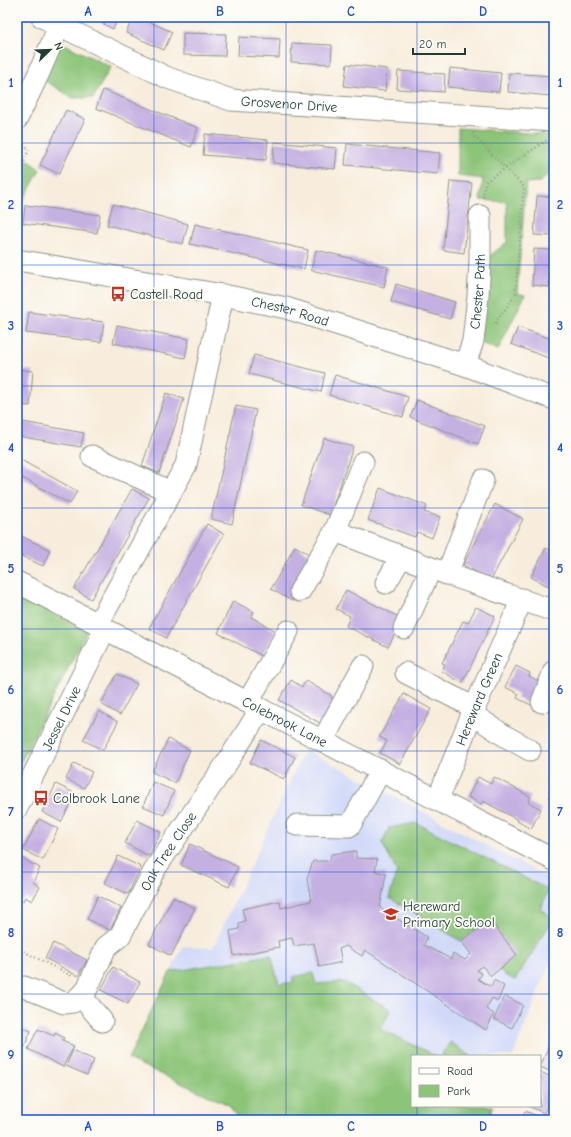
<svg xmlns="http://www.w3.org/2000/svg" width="571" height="1137" font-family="'Comic Neue',sans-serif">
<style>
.built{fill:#d1d9f9}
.green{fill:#8cc478;stroke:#568056}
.building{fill:#c5b0e2}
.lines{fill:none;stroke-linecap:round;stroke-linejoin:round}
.minor-casing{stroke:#8c9588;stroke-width:23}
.path{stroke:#8c9588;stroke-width:2.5;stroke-dasharray:1 3;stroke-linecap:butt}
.minor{stroke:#fff;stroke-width:21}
.grid{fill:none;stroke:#1d4ed8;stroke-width:1;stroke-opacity:0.55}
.labels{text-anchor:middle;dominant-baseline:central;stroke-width:3.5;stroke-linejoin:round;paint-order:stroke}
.street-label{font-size:14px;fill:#1f3d34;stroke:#fdfcf7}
.poi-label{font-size:14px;fill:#1f3d34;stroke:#fdfcf7;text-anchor:start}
.neatline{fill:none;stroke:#1d4ed8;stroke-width:1.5}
.grid-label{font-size:13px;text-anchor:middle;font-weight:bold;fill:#1d4ed8}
</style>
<rect width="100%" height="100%" fill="#fdfcf7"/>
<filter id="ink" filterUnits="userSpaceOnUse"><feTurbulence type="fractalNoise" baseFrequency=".025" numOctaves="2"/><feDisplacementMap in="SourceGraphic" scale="8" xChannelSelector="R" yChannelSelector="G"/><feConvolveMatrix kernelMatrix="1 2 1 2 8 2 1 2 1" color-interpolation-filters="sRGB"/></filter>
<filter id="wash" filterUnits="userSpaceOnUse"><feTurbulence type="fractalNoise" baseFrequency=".012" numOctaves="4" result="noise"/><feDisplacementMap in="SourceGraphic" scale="16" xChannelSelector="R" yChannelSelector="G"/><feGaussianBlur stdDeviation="0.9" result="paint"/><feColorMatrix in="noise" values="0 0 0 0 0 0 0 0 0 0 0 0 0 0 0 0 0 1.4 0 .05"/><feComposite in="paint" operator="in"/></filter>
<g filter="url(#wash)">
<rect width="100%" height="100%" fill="#f8eddc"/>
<polygon class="built" points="305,749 554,881 554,952 513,1056 412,1056 412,1106 493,1106 488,1120 239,1120 229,1105 128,1059 183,946 213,948"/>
<g class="green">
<polygon points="60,42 111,67 93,98 73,98 44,80"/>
<polygon points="458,128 554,135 554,169 540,182 526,183 517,293 525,295 498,350 478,342 485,260 507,242 507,202 480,200 483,179 458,176"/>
<polygon points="17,154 28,160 40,170 19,208 18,241"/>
<polygon points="17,595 87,631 17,769"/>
<polygon points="416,823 549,890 540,909 554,918 515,980 503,974 499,970 516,955 491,921 461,941 389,898 397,872 382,843 389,828"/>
<polygon points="271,955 279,984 294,982 292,977 313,973 316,984 344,982 391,1010 380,1029 436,1056 412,1056 412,1106 493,1106 488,1120 239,1120 229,1105 128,1059 170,972"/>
<polygon points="450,1042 471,1056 441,1056"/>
</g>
<g id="blocks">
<g class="building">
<polygon points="91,17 119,17 113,29"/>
<polygon points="133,17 139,17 172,32 164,50 126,33"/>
<polygon points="183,33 226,34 225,56 183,55"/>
<polygon points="239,37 280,39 279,58 238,56"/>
<polygon points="292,43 332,45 331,64 291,62"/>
<polygon points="17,52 21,54 17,65"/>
<polygon points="347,64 387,69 385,91 344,86"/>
<polygon points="450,68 501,73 499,92 448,87"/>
<polygon points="398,71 445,74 444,92 397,89"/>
<polygon points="509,73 552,76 551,96 508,92"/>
<polygon points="103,90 198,128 191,147 96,108"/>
<polygon points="66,110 85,119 59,174 40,165"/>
<polygon points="205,134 268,140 266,160 203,155"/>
<polygon points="274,142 337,148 335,169 273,163"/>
<polygon points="347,144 440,153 438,174 345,165"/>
<polygon points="450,181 472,183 464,253 443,250"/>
<polygon points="537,196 554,197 553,236 534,235"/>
<polygon points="113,204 188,224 183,244 107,225"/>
<polygon points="25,205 100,215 97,233 23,223"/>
<polygon points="195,224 308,250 304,269 190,244"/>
<polygon points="534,249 552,250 549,287 532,285"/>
<polygon points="316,250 388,267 384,287 311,270"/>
<polygon points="396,284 455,302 450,319 391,302"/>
<polygon points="29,312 104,322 101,342 26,333"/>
<polygon points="117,325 189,339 185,358 113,343"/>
<polygon points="518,327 554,340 554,360 511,344"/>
<polygon points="254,355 325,373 321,392 249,374"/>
<polygon points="17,369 33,371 30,406 17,405"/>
<polygon points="335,375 408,397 403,417 329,395"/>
<polygon points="166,393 184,399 159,473 142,466"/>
<polygon points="417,400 485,426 478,444 410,417"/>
<polygon points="236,406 256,410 232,524 211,519"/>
<polygon points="17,421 84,433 81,447 17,436"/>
<polygon points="324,438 353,447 330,515 301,505"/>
<polygon points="19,459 77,491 70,504 17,475 17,462"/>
<polygon points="380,488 427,506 424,512 440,517 432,538 417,532 415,537 368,520"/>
<polygon points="132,489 149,498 91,599 74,589"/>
<polygon points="495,504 523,519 491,580 463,565"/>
<polygon points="207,524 224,534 166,638 149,628"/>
<polygon points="17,534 50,550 43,566 17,554"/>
<polygon points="295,546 316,558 292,601 271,589"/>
<polygon points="546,548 554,552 554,589 531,577"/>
<polygon points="346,590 403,619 388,647 346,626 350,616 336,609"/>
<polygon points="233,601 254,612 251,617 276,631 262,656 218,633"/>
<polygon points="476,607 495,616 470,668 462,683 442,671 445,664 442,663 463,621 468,623"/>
<polygon points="516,666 530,673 529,676 545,685 535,707 517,698 519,694 505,687"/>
<polygon points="117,674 137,684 120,715 101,704"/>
<polygon points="291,680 302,687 306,681 332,696 331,698 340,703 327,727 279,700"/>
<polygon points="404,694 431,709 400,764 380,753 387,741 379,737"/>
<polygon points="99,711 118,722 103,750 83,740"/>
<polygon points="168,739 190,750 175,783 152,772"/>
<polygon points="261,740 295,757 284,779 250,763"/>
<polygon points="74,763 92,772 84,788 66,779"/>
<polygon points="478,777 491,784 494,777 531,797 528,802 541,809 531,829 517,821 518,820 483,801 481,804 468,797"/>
<polygon points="153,782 174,791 164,815 143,806"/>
<polygon points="56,784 76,794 61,822 42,812"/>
<polygon points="554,787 554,800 549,797"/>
<polygon points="39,819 58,829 43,860 23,850"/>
<polygon points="137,820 161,832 149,856 125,843"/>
<polygon points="190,844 238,867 229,887 181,865"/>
<polygon points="356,851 356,858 377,859 375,871 386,874 380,908 427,937 424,945 451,959 453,953 465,960 471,954 461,941 490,920 517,955 491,976 482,966 477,970 482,974 478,979 491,987 494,980 504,986 498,1001 492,998 486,1009 494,1014 486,1030 365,950 362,956 346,946 339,949 342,962 319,967 314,943 294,946 292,938 278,941 279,947 234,956 230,931 239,929 239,923 245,921 242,909 280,901 281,908 311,901 307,879 313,861 330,861 331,854"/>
<polygon points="118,856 141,867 128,894 105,883"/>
<polygon points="20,857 40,868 33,882 40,887 32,901 25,897 23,901 17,898 17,863"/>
<polygon points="98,896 121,908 110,930 87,919"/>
<polygon points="173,897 195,908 171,956 149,944"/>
<polygon points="53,943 87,960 78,976 45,958"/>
<polygon points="113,967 140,982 128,1004 101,990"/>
<polygon points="505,996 523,1005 512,1028 494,1019"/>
<polygon points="17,1025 31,1031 23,1050 17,1048"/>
<polygon points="38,1029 54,1036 55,1033 64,1038 62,1041 74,1046 63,1067 28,1049"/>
<polygon points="554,1034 554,1073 540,1067"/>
<polygon points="73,1050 94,1060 87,1075 66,1066"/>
<polygon points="540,1072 554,1078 554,1088 544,1113 528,1106 540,1106"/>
<polygon points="525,1111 545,1119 544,1120 521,1120"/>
</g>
</g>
</g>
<g filter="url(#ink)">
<use href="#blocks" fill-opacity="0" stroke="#8c9588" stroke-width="1"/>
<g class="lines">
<g class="minor-casing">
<g id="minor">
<path id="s1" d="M42 17 168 78 231 100 554 121"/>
<polyline points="17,119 38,75 59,26"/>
<path id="s2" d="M17 260 223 295 286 308 465 365 554 399"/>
<path id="s3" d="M465 365 473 341 478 296 480 261V216"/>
<polyline points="92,456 171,492"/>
<polyline points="335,531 447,574 554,611"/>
<polyline points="447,574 483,480"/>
<path id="s4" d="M17 582 98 624 105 629 554 860"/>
<polyline points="386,583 401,557"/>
<polyline points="300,591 335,531 363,462"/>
<polyline points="98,624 186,465 223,295"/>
<polyline points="404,628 431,568"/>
<polyline points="406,673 475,708"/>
<polyline points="248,702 288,631"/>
<polyline points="542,702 554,671"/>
<polyline points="472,714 505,736 530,750"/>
<polyline points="323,740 363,666"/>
<path id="s5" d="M438 799 472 714 522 599"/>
<path id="s6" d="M17 808 105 629"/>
<polyline points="297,825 349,826 351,824 381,770"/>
<path id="s7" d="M24 987 64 1003 73 1002 86 991 106 947 120 936 155 869 228 761 261 709"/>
<polyline points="81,996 102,1021"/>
</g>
</g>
<g class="path">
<polyline points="472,134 524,187 515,296 497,320 495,326"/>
<polyline points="17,139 29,149 17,179"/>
<polyline points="483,197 485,182 547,140"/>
<polyline points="17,948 72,976"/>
</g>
<use href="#minor" class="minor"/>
</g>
</g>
<path class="grid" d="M154 17V1120M286 17V1120M417 17V1056M17 143H554M17 265H554M17 386H554M17 508H554M17 629H554M17 751H554M17 872H554M17 994H554M417 1106V1120"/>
<defs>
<g id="bus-bare" transform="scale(1.2)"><path d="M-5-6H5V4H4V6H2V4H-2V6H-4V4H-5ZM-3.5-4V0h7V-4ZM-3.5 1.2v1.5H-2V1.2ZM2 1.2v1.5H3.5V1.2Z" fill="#c8321e" stroke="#fdfcf7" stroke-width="2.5" paint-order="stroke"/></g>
<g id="school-bare" transform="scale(1.2)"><path d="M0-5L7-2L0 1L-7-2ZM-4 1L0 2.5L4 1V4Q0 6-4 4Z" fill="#c8321e" stroke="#fdfcf7" stroke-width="2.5" paint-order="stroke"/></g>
</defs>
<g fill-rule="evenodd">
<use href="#bus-bare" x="118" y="294"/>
<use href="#bus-bare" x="41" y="798"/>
<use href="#school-bare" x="391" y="914"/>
</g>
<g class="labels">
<g class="street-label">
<text stroke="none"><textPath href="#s1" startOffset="265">Grosvenor Drive</textPath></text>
<text stroke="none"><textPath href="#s3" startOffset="75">Chester Path</textPath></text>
<text stroke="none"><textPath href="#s2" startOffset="278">Chester Road</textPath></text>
<text stroke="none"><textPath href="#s5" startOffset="108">Hereward Green</textPath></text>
<text stroke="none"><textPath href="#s6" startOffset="100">Jessel Drive</textPath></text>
<text stroke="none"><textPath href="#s4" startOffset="302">Colebrook Lane</textPath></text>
<text stroke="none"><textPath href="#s7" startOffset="233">Oak Tree Close</textPath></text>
</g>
<g class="poi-label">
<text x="130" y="294">Castell Road</text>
<text x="53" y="798">Colbrook Lane</text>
<text x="403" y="906">Hereward<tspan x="403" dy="16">Primary School</tspan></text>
</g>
</g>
<rect width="571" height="1137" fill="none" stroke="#fdfcf7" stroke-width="44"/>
<rect x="411" y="1055" width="130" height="52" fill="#fdfcf7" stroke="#a4b0a9"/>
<rect x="419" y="1068" width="20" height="6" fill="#ffffff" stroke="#a4b0a9"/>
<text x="447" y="1075" font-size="12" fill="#1f3d34">Road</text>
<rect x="419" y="1085" width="20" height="12" fill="#8cc478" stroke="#a4b0a9"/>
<text x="447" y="1095" font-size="12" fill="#1f3d34">Park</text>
<g transform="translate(50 50) rotate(67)" stroke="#fdfcf7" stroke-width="3" paint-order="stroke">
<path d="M0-3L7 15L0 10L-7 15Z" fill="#1f3d34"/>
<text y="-6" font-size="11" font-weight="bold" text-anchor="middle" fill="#1f3d34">N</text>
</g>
<path d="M413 48v6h52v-6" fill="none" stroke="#1f3d34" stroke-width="2"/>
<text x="419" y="48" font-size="12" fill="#1f3d34" stroke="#fdfcf7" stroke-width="3" paint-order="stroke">20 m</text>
<rect x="22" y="22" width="527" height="1093" class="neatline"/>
<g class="grid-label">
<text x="88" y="16">A</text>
<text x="220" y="16">B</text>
<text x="351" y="16">C</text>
<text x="483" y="16">D</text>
<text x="11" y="87">1</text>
<text x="560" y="87">1</text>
<text x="11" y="209">2</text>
<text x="560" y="209">2</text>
<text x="11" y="330">3</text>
<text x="560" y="330">3</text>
<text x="11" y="452">4</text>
<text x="560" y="452">4</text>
<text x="11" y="573">5</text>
<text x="560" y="573">5</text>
<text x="11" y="694">6</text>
<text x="560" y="694">6</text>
<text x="11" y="816">7</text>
<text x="560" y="816">7</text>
<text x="11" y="937">8</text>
<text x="560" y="937">8</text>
<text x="11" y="1059">9</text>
<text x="560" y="1059">9</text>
<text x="88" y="1131">A</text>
<text x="220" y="1131">B</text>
<text x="351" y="1131">C</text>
<text x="483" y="1131">D</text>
</g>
</svg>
